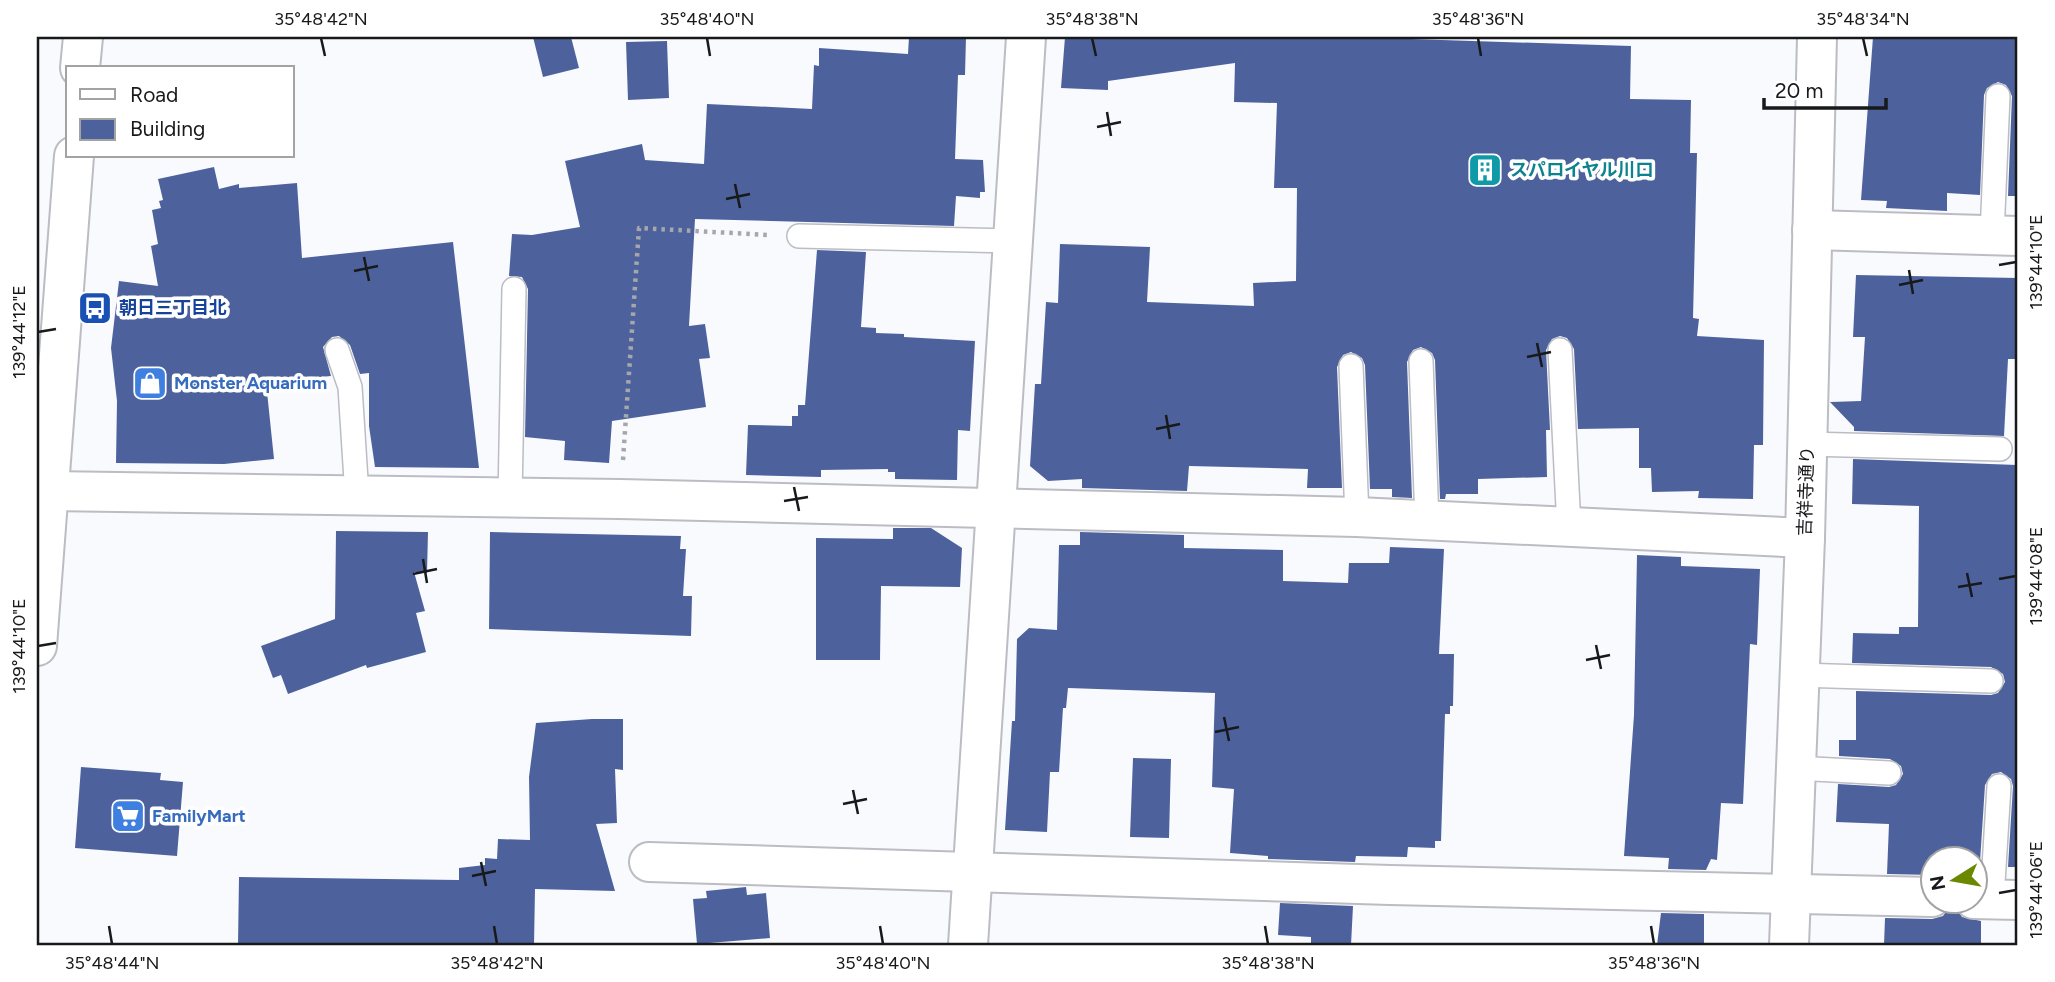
<svg xmlns="http://www.w3.org/2000/svg" width="2055" height="982" font-family="Figtree,'Noto Sans JP',sans-serif">
<style>
.building{fill:#4d629d}
.lines{fill:none;stroke-linecap:round;stroke-linejoin:round}
.service-casing{stroke:#bbbdc3;stroke-width:26}
.minor-casing{stroke:#bbbdc3;stroke-width:42}
.tertiary-casing{stroke:#bbbdc3;stroke-width:42}
.path{stroke:#a6a7aa;stroke-width:4.5;stroke-dasharray:3.5 5;stroke-linecap:butt}
.service{stroke:#fff;stroke-width:23}
.minor{stroke:#fff;stroke-width:38}
.tertiary{stroke:#fff;stroke-width:38}
.ticks{fill:none;stroke:#18191b;stroke-width:2.5}
.labels{text-anchor:middle;dominant-baseline:central;stroke-width:7;stroke-linejoin:round;paint-order:stroke}
.culture-label{font-size:18px;font-weight:bold;fill:#0d838f;stroke:#fff;text-anchor:start}
.transit-label{font-size:18px;font-weight:bold;fill:#164399;stroke:#fff;text-anchor:start}
.shop-label{font-size:18px;font-weight:bold;fill:#366cbe;stroke:#fff;text-anchor:start}
.street-label{font-size:18px;fill:#18191b;stroke:#fff}
.neatline{fill:none;stroke:#18191b;stroke-width:2.5}
.ticks-label{font-size:18px;text-anchor:middle;fill:#18191b}
</style>
<rect width="100%" height="100%" fill="#f9fafe"/>
<g class="building">
<polygon points="533,37 571,37 579,68 543,77"/>
<polygon points="909,37 966,37 965,75 958,75 955,159 983,160 985,192 980,192 980,198 956,196 954,226 695,219 689,326 705,324 710,358 699,359 706,407 612,421 609,463 564,460 565,441 525,437 528,289 522,277 509,276 512,234 532,235 580,227 565,161 642,144 645,160 704,164 707,104 812,109 814,65 819,66 819,48 908,54"/>
<polygon points="1065,37 1350,37 1631,46 1630,99 1691,100 1690,153 1697,153 1693,318 1699,319 1697,336 1764,340 1763,445 1754,445 1753,499 1698,498 1699,491 1652,492 1651,468 1639,468 1639,428 1578,429 1574,349 1567,338 1560,336 1552,339 1546,350 1550,430 1546,430 1547,477 1478,479 1478,494 1446,494 1445,499 1440,499 1435,360 1432,353 1421,347 1413,350 1407,362 1412,498 1392,497 1392,489 1370,489 1365,365 1362,358 1351,352 1343,355 1337,367 1342,488 1307,488 1308,469 1189,466 1187,491 1082,488 1082,479 1048,481 1030,466 1035,384 1041,384 1046,302 1058,303 1060,244 1150,247 1147,302 1254,306 1253,283 1296,281 1297,188 1274,188 1277,103 1234,102 1235,63 1108,81 1108,90 1061,88"/>
<polygon points="1873,37 2018,37 2018,196 2008,196 2012,96 2006,85 1998,82 1987,88 1984,95 1980,195 1947,193 1947,211 1886,208 1887,201 1861,200"/>
<polygon points="667,41 669,98 628,100 626,42"/>
<polygon points="214,167 219,189 239,184 239,188 297,183 302,258 453,242 479,468 375,467 369,426 369,373 360,374 350,345 339,336 332,337 323,347 331,376 266,382 274,459 224,464 116,463 117,401 111,348 119,281 158,286 151,246 158,244 152,210 161,208 159,201 163,200 158,179"/>
<polygon points="817,250 866,252 861,327 876,328 876,333 904,334 904,337 975,341 970,431 958,430 957,480 895,479 895,472 888,472 888,469 821,470 821,477 746,475 748,425 792,426 792,416 798,416 798,405 805,405"/>
<polygon points="1856,275 2018,278 2018,359 2008,359 2004,436 1854,431 1854,427 1830,402 1861,401 1865,337 1853,337"/>
<polygon points="1853,459 2017,465 2018,867 2008,867 2013,786 2011,779 2001,772 1992,774 1985,785 1979,877 1975,877 1975,859 1933,859 1933,875 1887,874 1889,824 1836,822 1838,784 1889,787 1896,785 1903,774 1901,766 1890,759 1839,756 1839,740 1856,740 1856,691 1991,695 1998,693 2005,682 2003,674 1991,667 1852,663 1853,633 1899,634 1899,627 1918,627 1919,506 1852,504"/>
<polygon points="893,528 931,528 962,548 960,587 881,586 880,660 816,660 816,538 893,539"/>
<polygon points="336,531 428,532 427,573 414,572 425,611 416,613 426,652 367,668 366,665 288,694 281,675 273,678 261,646 335,619"/>
<polygon points="490,532 681,536 680,549 686,549 683,596 692,596 691,636 489,629"/>
<polygon points="1080,532 1184,535 1184,548 1283,550 1283,581 1348,583 1349,563 1389,563 1390,547 1444,549 1439,654 1454,654 1453,706 1450,706 1450,714 1445,714 1441,841 1435,841 1435,848 1408,847 1407,857 1356,856 1355,862 1268,859 1268,856 1230,853 1234,789 1212,787 1215,693 1068,688 1066,708 1063,708 1059,772 1050,772 1047,832 1005,830 1012,721 1015,721 1017,639 1029,628 1057,630 1059,545 1080,545"/>
<polygon points="1637,555 1681,557 1681,566 1760,569 1757,645 1750,644 1743,804 1721,803 1717,860 1711,859 1706,870 1668,869 1669,858 1624,856 1634,715"/>
<polygon points="592,719 623,719 623,770 615,769 617,823 596,824 615,891 535,889 534,945 238,945 239,877 459,880 459,868 485,865 485,858 497,859 498,839 530,840 529,777 536,723"/>
<polygon points="1133,758 1171,759 1169,838 1130,837"/>
<polygon points="81,767 161,773 160,780 183,782 177,856 75,848"/>
<polygon points="746,887 747,895 766,893 770,938 697,944 693,899 707,898 706,891"/>
<polygon points="1953,902 1962,917 1981,921 1981,945 1884,945 1885,918 1932,919 1943,916"/>
<polygon points="1280,903 1353,906 1351,945 1311,945 1311,937 1278,935"/>
<polygon points="1661,913 1704,914 1704,945 1657,945"/>
</g>
<g class="lines">
<g class="service-casing">
<g id="service">
<polyline points="1992,235 1998,96"/>
<polyline points="799,236 1012,241"/>
<polyline points="337,350 350,387 357,496"/>
<polyline points="1560,350 1569,527"/>
<polyline points="1421,361 1427,521"/>
<polyline points="1351,366 1357,517"/>
<polyline points="1807,444 2000,449"/>
<polyline points="510,498 514,289"/>
<polyline points="1799,675 1991,681"/>
<polyline points="1795,768 1889,773"/>
<polyline points="1992,899 1999,786"/>
</g>
</g>
<g class="minor-casing">
<g id="minor">
<polyline points="1812,230 2018,236"/>
<polyline points="48,491 620,499 1357,517 1805,538"/>
<polyline points="649,862 1390,885 1932,897"/>
<polyline points="1974,899 2018,900"/>
</g>
</g>
<g class="tertiary-casing">
<g id="tertiary">
<polyline points="80,68 83,37"/>
<polyline points="37,646 74,156"/>
<polyline points="968,945 1026,37"/>
<polyline points="1789,945 1805,538 1817,37"/>
</g>
</g>
<polyline class="path" points="623,460 639,228 769,235"/>
<use href="#service" class="service"/>
<use href="#minor" class="minor"/>
<use href="#tertiary" class="tertiary"/>
</g>
<path class="ticks" d="M321 38 325 56M707 38 710 56M1092 38 1096 56M1478 38 1481 56M1863 38 1867 56M1107 112 1111 136M1097 127 1121 122M735 184 740 208M726 199 750 194M364 257 369 281M1999 265 2016 262M1909 270 1913 294M354 271 378 266M1899 285 1923 280M38 332 56 329M1537 343 1542 367M1527 357 1551 352M1166 415 1170 439M1156 429 1180 424M794 487 799 511M784 501 808 497M423 559 427 583M1967 573 1972 597M413 574 437 569M1999 579 2016 576M1958 587 1982 583M1596 645 1601 669M38 646 56 643M1586 660 1610 655M1224 717 1229 741M1215 732 1239 727M853 790 858 814M843 804 867 799M481 862 486 886M472 876 496 871M1999 893 2016 890M109 926 112 944M494 926 497 944M880 926 883 944M1265 926 1268 944M1651 926 1654 944"/>
<defs>
<g id="building-square" transform="scale(1.75)"><rect x="-9" y="-9" width="18" height="18" rx="4" fill="#0f9aa8" stroke="#fff"/><path d="M-4-6H4V6H1V3H-1V6H-4ZM-2.5-4.3h1.7v1.8h-1.7ZM.8-4.3h1.7v1.8H.8ZM-2.5-1h1.7V.8h-1.7ZM.8-1h1.7V.8H.8Z" fill="#fff"/></g>
<g id="bus-square" transform="scale(1.75)"><rect x="-9" y="-9" width="18" height="18" rx="4" fill="#1a4fb4" stroke="#fff"/><path d="M-5-6H5V4H4V6H2V4H-2V6H-4V4H-5ZM-3.5-4V0h7V-4ZM-3.5 1.2v1.5H-2V1.2ZM2 1.2v1.5H3.5V1.2Z" fill="#fff"/></g>
<g id="shop-square" transform="scale(1.75)"><rect x="-9" y="-9" width="18" height="18" rx="4" fill="#3f7fe0" stroke="#fff"/><path d="M-5-2.5h2.3a2.7 3.5 0 0 1 5.4 0H5L5.5 6h-11ZM-1.5-2.5h3a1.5 2.3 0 0 0-3 0Z" fill="#fff"/></g>
<g id="supermarket-square" transform="scale(1.75)"><rect x="-9" y="-9" width="18" height="18" rx="4" fill="#3f7fe0" stroke="#fff"/><path d="M-6-5.5h2.5l.6 2H6L4.5 2H-2.5L-4.4-4H-6ZM-1.5 3.2a1.3 1.3 0 1 0 .1 0ZM3 3.2a1.3 1.3 0 1 0 .1 0Z" fill="#fff"/></g>
</defs>
<g fill-rule="evenodd">
<use href="#building-square" x="1485" y="170"/>
<use href="#bus-square" x="95" y="308"/>
<use href="#shop-square" x="150" y="383"/>
<use href="#supermarket-square" x="128" y="816"/>
</g>
<g class="labels">
<g class="culture-label">
<text x="1510" y="170">スパロイヤル川口</text>
</g>
<g class="transit-label">
<text x="119" y="308">朝日三丁目北</text>
</g>
<g class="shop-label">
<text x="174" y="383">Monster Aquarium</text>
<text x="152" y="816">FamilyMart</text>
</g>
<g class="street-label">
<text transform="translate(1806 491) rotate(-88)">吉祥寺通り</text>
</g>
</g>
<rect width="2055" height="982" fill="none" stroke="#ffffff" stroke-width="77"/>
<rect x="66" y="66" width="228" height="91" fill="#ffffff" stroke="#a3a3a4" stroke-width="2"/>
<rect x="80" y="89" width="35" height="10" fill="#ffffff" stroke="#a3a3a4" stroke-width="2"/>
<text x="130" y="102" font-size="21" fill="#18191b">Road</text>
<rect x="80" y="119" width="35" height="21" fill="#4d629d" stroke="#a3a3a4" stroke-width="2"/>
<text x="130" y="136" font-size="21" fill="#18191b">Building</text>
<g transform="translate(1954 880) rotate(259)"><circle r="33" fill="#ffffff" stroke="#a3a3a4" stroke-width="2"/>
<path d="M0-5L12 26L0 18L-12 26Z" fill="#6a8800"/>
<text y="-10" font-size="19" font-weight="bold" text-anchor="middle" fill="#18191b">N</text>
</g>
<path d="M1764 98v10h122v-10" fill="none" stroke="#18191b" stroke-width="3.5"/>
<text x="1775" y="98" font-size="21" fill="#18191b" stroke="#ffffff" stroke-width="5" paint-order="stroke">20 m</text>
<rect x="38" y="38" width="1978" height="906" class="neatline"/>
<g class="ticks-label">
<text x="321" y="25">35°48'42"N</text>
<text x="707" y="25">35°48'40"N</text>
<text x="1092" y="25">35°48'38"N</text>
<text x="1478" y="25">35°48'36"N</text>
<text x="1863" y="25">35°48'34"N</text>
<text transform="translate(2036 262) rotate(-90)" y="6">139°44'10"E</text>
<text transform="translate(19 332) rotate(-90)" y="6">139°44'12"E</text>
<text transform="translate(2036 576) rotate(-90)" y="6">139°44'08"E</text>
<text transform="translate(19 646) rotate(-90)" y="6">139°44'10"E</text>
<text transform="translate(2036 890) rotate(-90)" y="6">139°44'06"E</text>
<text x="112" y="969">35°48'44"N</text>
<text x="497" y="969">35°48'42"N</text>
<text x="883" y="969">35°48'40"N</text>
<text x="1268" y="969">35°48'38"N</text>
<text x="1654" y="969">35°48'36"N</text>
</g>
</svg>
